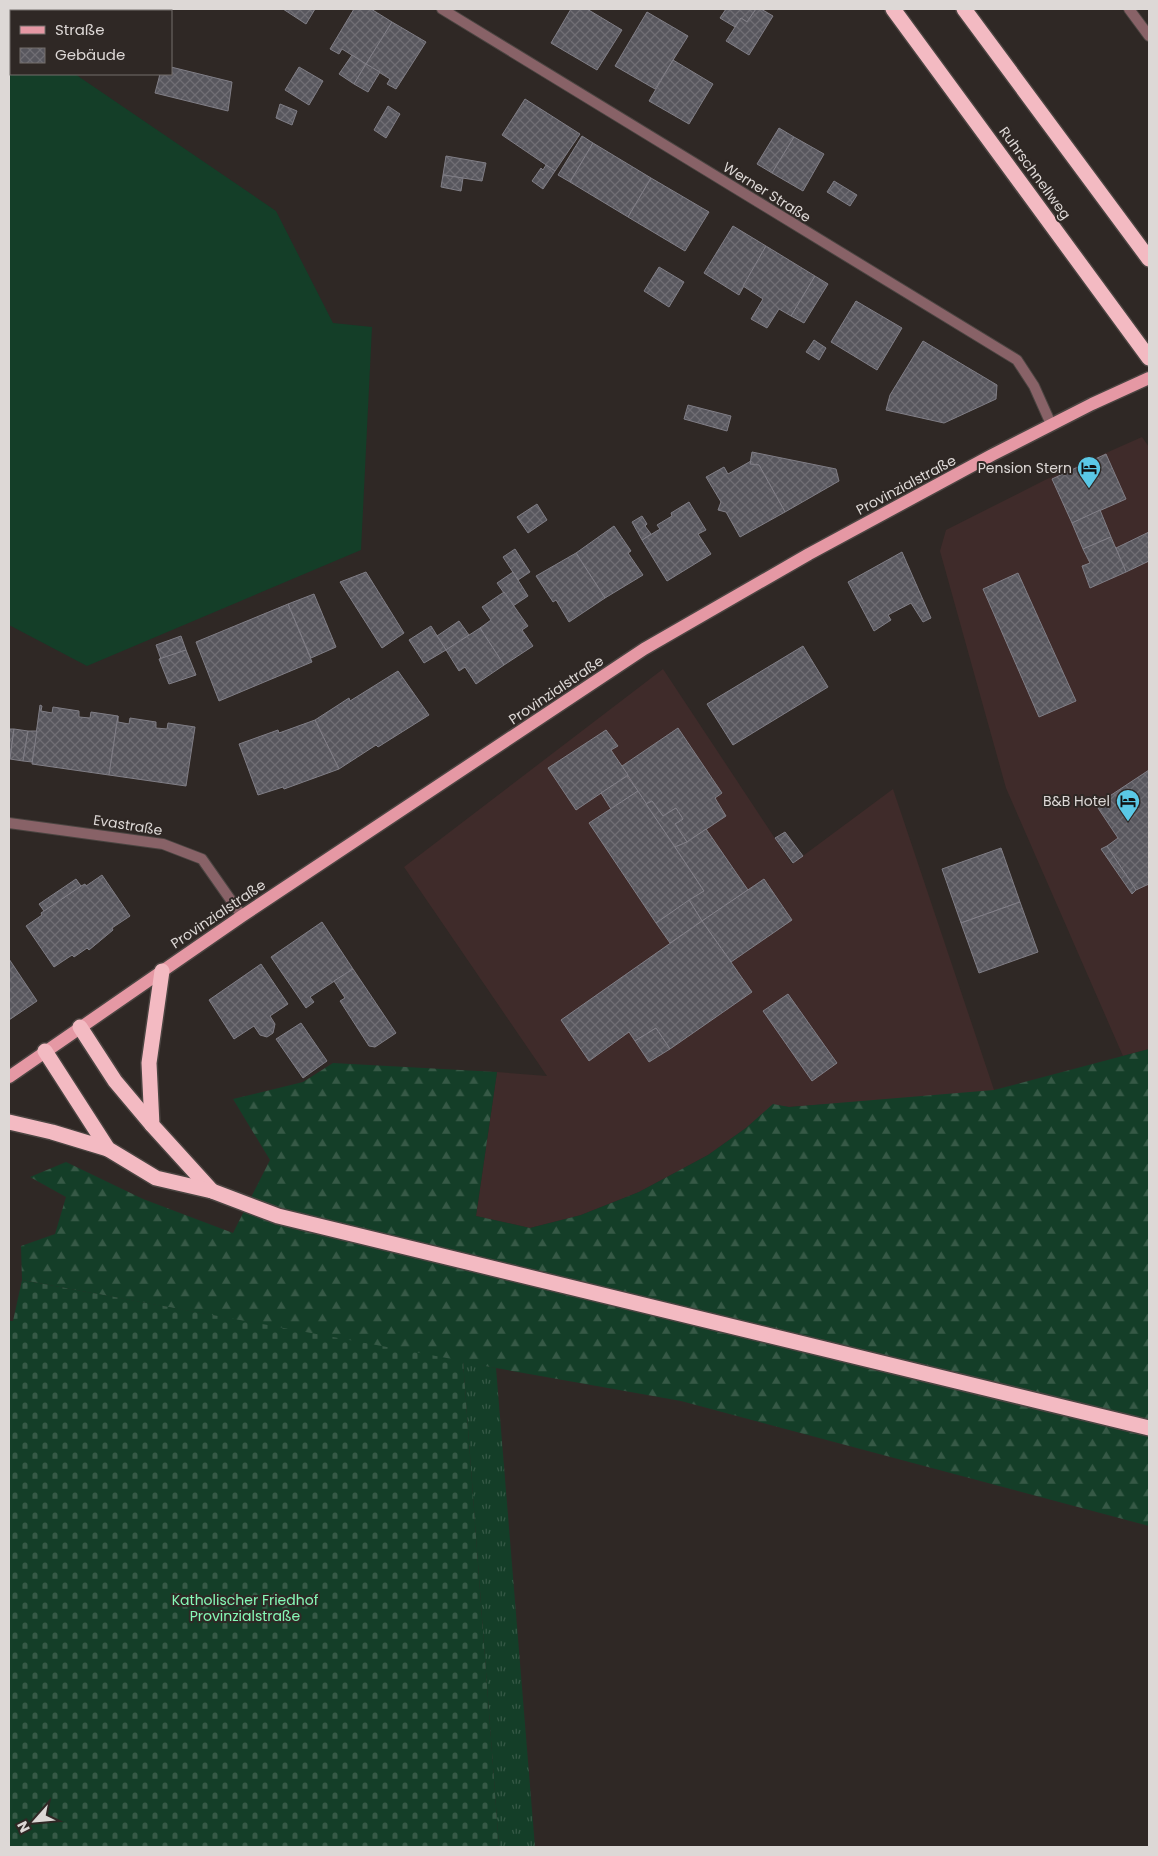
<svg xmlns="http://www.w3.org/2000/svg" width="1158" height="1856" font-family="Poppins,sans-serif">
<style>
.commercial{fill:#3f2b2a}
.grass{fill:url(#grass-tufts)}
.forest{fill:url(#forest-firs)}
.cemetery{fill:url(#cemetery-stones)}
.pitch{fill:#143e28}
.building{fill:url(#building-cross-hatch);stroke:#807e86}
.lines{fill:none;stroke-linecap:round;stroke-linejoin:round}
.street-casing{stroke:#4b4441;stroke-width:12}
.primary-casing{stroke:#4b4441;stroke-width:15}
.highway-casing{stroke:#4b4441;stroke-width:18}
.street{stroke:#886267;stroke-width:10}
.primary{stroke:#e598a4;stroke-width:12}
.highway{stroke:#f3bac2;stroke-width:15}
.labels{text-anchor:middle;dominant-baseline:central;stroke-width:4;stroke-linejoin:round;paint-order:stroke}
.street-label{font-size:14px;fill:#ddd8d6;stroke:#2f2825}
.poi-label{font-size:14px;fill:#ddd8d6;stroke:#2f2825;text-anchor:end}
.park-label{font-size:14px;fill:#86f9b7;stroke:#2f2825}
</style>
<defs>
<pattern id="grass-tufts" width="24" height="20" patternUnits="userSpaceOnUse" patternTransform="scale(1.25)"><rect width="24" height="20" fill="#143e28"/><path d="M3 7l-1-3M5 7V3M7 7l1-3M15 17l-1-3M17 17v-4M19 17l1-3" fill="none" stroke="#365946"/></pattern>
<pattern id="forest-firs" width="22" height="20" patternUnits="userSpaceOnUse" patternTransform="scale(1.25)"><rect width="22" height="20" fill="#143e28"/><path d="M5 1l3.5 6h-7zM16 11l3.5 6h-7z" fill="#365946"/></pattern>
<pattern id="cemetery-stones" width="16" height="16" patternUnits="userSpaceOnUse" patternTransform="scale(1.25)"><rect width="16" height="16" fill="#143e28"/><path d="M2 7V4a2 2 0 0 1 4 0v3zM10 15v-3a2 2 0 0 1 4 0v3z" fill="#365946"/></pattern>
<pattern id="building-cross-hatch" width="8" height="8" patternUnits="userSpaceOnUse" patternTransform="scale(1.25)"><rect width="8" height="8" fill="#58575e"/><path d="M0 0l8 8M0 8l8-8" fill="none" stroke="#706e74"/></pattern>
</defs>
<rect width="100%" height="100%" fill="#2f2825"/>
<g class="commercial">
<polygon points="1142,437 1149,447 1149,1049 1123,1056 1006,788 940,551 946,530 1045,480"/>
<polygon points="663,669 792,864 893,789 994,1090 996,1150 829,1104 789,1107 773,1105 746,1128 708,1155 639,1192 581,1215 530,1228 476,1216 497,1072 547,1076 404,867"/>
</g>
<polygon class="grass" points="463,1361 496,1368 535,1847 499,1847"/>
<polygon class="forest" points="1149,1049 1149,1526 681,1401 496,1368 22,1280 21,1246 55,1234 66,1197 30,1177 66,1162 143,1199 233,1233 270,1160 233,1099 303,1082 333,1063 497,1072 476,1216 530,1228 581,1215 639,1192 708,1155 746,1128 773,1104 789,1107 994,1090"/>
<polygon class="cemetery" points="22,1280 463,1361 499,1847 9,1847 9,1321 13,1321"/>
<polygon class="pitch" points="9,29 11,31 11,74 75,74 276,211 333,323 372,327 361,550 87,666 9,625"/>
<g class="building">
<polygon points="15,9 45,9 50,11 13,11"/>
<polygon points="75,9 122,9 120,11 78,11"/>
<polygon points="283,9 315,9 306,24"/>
<polygon points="354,9 371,9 392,22 366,64 342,49 339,54 330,49"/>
<polygon points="571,9 587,9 622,30 597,70 551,43"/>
<polygon points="726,9 756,9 747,22 741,18 735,27 720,18"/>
<polygon points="756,9 761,9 773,16 749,55 726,41 741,18 747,22"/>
<polygon points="647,12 688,36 655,89 615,66"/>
<polygon points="392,22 426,42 396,89 387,84 390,79 366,64"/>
<polygon points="352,55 366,64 354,84 339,74"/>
<polygon points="673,60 713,84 689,124 649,101"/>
<polygon points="366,64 380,72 368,92 354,84"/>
<polygon points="171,67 232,82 228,111 155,93 160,74 171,74"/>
<polygon points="299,67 323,81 309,105 285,90"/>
<polygon points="525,99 580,134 555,171 502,135"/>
<polygon points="280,104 297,111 292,125 276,118"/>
<polygon points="388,106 400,114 386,138 374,130"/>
<polygon points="779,128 794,137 772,173 757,164"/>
<polygon points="582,136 593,143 570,182 558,175"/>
<polygon points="794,137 824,154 803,191 772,173"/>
<polygon points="593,143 651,178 628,217 570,182"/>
<polygon points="446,156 486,163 482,181 443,175"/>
<polygon points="546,165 555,171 543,189 532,181 541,168 543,170"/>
<polygon points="443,175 463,178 461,191 441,187"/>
<polygon points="651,178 709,212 685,251 628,217"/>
<polygon points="834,181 857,195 850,206 827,192"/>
<polygon points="733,226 766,246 739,295 704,273"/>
<polygon points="766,246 815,276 791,316 779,309 767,328 751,319 763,299 743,286"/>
<polygon points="659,267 684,282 669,307 644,291"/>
<polygon points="815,276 828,284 804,323 791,316"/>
<polygon points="856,301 902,328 877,370 831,342"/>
<polygon points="814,340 826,348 819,360 806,352"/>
<polygon points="923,341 997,385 996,399 944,423 886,410 890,395"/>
<polygon points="688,405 731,416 727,431 684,419"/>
<polygon points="752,452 836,469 839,481 785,512 759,465 750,464"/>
<polygon points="1106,454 1126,499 1072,523 1052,479"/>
<polygon points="751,461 750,464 759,465 785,512 740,537 726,512 718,510 721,502 706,477 724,467 728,474"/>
<polygon points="689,502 706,530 698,534 711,554 667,581 642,540 660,529 657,525 672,516 671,513"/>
<polygon points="537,504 547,520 528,533 517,517"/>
<polygon points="1100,510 1111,537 1083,549 1072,523"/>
<polygon points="642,516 647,524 645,526 651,534 642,540 632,522"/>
<polygon points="614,526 631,551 628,553 643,575 605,598 576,553"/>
<polygon points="1149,532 1149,561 1126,572 1116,548"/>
<polygon points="1111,537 1126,572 1090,588 1082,566 1090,563 1083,549"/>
<polygon points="515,549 530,572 518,580 503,557"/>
<polygon points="902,552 931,618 923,622 911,603 888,615 891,620 874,631 848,582"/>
<polygon points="576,553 605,598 569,622 556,600 553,602 536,576"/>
<polygon points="366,572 404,633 382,648 340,582"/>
<polygon points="513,572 528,596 513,606 497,583"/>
<polygon points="1018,573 1076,701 1039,717 983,589"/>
<polygon points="504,592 528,626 522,630 533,646 504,665 480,628 491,620 482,607"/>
<polygon points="314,594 336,647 311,658 288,604"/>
<polygon points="288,604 312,662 219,701 196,642"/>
<polygon points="459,621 469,635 446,650 437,636"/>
<polygon points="431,626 446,650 424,663 409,640"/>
<polygon points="480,628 504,665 476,684 465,667 459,671 446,650"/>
<polygon points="181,636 186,650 161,659 156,645"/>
<polygon points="803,646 828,687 733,745 707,704"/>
<polygon points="186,650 196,675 169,684 159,659"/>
<polygon points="398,671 429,715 378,747 376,745 339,769 315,720 349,698 350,701"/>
<polygon points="40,705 42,706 41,711 52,713 53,707 79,711 79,717 90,718 91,712 118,716 109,775 32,764"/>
<polygon points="118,716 118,722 129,724 130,718 156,722 156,728 167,729 168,723 195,727 186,786 109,775"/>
<polygon points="315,720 339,769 284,789 283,787 258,795 239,744 278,730 279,733"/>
<polygon points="678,728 722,793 715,798 726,816 687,842 675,824 683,819 676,808 663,816 652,801 646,804 622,766"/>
<polygon points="9,729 14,729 10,759 9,759"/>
<polygon points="14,729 28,731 23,761 10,759"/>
<polygon points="606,730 618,746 611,750 628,775 576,810 548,768"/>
<polygon points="28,731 37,731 32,762 23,761"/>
<polygon points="1149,770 1149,884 1136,890 1107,846 1118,838 1096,805"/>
<polygon points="627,776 638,791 611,809 601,793"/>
<polygon points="638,791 704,891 656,923 589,823"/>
<polygon points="652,801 663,816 676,808 683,819 675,824 687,842 675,847 646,804"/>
<polygon points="706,829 748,890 702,921 689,900 704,891 675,847 687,842"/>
<polygon points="785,832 803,856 793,863 775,838"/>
<polygon points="1107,846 1136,890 1132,894 1101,849"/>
<polygon points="1001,848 1020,902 961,923 942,869"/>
<polygon points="102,875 130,916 112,928 113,930 89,950 87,948 74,957 72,955 54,967 26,926 42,915 41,913 81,886 85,884 86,886"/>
<polygon points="76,879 81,886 44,911 39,904"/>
<polygon points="764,879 792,920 731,962 702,921"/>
<polygon points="689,900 702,921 670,943 656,923"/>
<polygon points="1020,902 1038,952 979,973 961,923"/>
<polygon points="702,921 752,992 670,1049 656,1028 635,1041 629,1032 589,1061 561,1020"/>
<polygon points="322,922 353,969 310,997 314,1002 306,1008 271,957"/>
<polygon points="9,959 37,1001 9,1020"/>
<polygon points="261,964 288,1004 270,1016 275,1024 273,1033 267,1037 260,1035 254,1026 234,1039 209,1000"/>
<polygon points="353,969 396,1033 375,1047 369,1046 340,1001 345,998 334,981"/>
<polygon points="788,994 837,1063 812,1081 763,1011"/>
<polygon points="301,1023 327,1061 303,1078 276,1039"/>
<polygon points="656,1028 670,1049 649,1062 635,1041"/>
</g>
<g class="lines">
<g class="street-casing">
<g id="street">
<polyline points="442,9 1017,360 1034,386 1051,424"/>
<polyline points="1129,9 1149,36"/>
<polyline points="9,823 163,844 202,859 242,916"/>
</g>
</g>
<g class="primary-casing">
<polyline id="primary" points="9,1077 242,916 644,649 809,554 992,455 1092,404 1149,378"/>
</g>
<g class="highway-casing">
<g id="highway">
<polyline points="893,9 1149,358"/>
<polyline points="964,9 1149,259"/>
<polyline points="162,971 149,1063 152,1125 212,1191"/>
<polyline points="80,1027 115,1081 152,1125"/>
<polyline points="45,1051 108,1149 156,1178 212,1191 278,1216 1149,1428"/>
<polyline points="9,1122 52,1132 108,1149"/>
</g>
</g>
<use href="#street" class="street"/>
<use href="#primary" class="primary"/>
<use href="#highway" class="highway"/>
</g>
<defs>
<g id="hotel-pin" transform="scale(1.25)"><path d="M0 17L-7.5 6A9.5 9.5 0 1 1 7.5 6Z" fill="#5ac8e6" stroke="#2f2825"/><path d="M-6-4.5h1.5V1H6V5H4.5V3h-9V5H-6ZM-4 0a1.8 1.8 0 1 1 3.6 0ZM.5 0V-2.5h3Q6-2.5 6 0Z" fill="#111"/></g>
</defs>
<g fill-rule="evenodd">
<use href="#hotel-pin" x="1089" y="468"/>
<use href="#hotel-pin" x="1128" y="801"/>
</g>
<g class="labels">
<g class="street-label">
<text transform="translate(1035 173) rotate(54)">Ruhrschnellweg</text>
<text transform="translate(767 192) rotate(32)">Werner Straße</text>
<text transform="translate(906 485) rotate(-28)">Provinzialstraße</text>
<text transform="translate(556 690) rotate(-34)">Provinzialstraße</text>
<text transform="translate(128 825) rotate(9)">Evastraße</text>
<text transform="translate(218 914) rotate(-34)">Provinzialstraße</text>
</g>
<g class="poi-label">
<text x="1072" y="468">Pension Stern</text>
<text x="1110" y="801">B&amp;B Hotel</text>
</g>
<g class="park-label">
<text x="245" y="1600">Katholischer Friedhof<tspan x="245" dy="16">Provinzialstraße</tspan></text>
</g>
</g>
<rect width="1158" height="1856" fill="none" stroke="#ddd8d6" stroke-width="20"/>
<rect x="10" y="10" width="162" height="65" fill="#2f2825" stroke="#756e6c"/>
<rect x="20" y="26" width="25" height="8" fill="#e598a4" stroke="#756e6c"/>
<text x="55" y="35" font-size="15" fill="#ddd8d6">Straße</text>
<rect x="20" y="48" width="25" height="15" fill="url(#building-cross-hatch)" stroke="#756e6c"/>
<text x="55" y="60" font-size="15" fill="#ddd8d6">Gebäude</text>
<g transform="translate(35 1821) rotate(243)" stroke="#2f2825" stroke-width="4" paint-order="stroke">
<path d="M0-4L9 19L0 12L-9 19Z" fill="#ddd8d6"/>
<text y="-8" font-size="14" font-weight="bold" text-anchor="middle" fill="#ddd8d6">N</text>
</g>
</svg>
